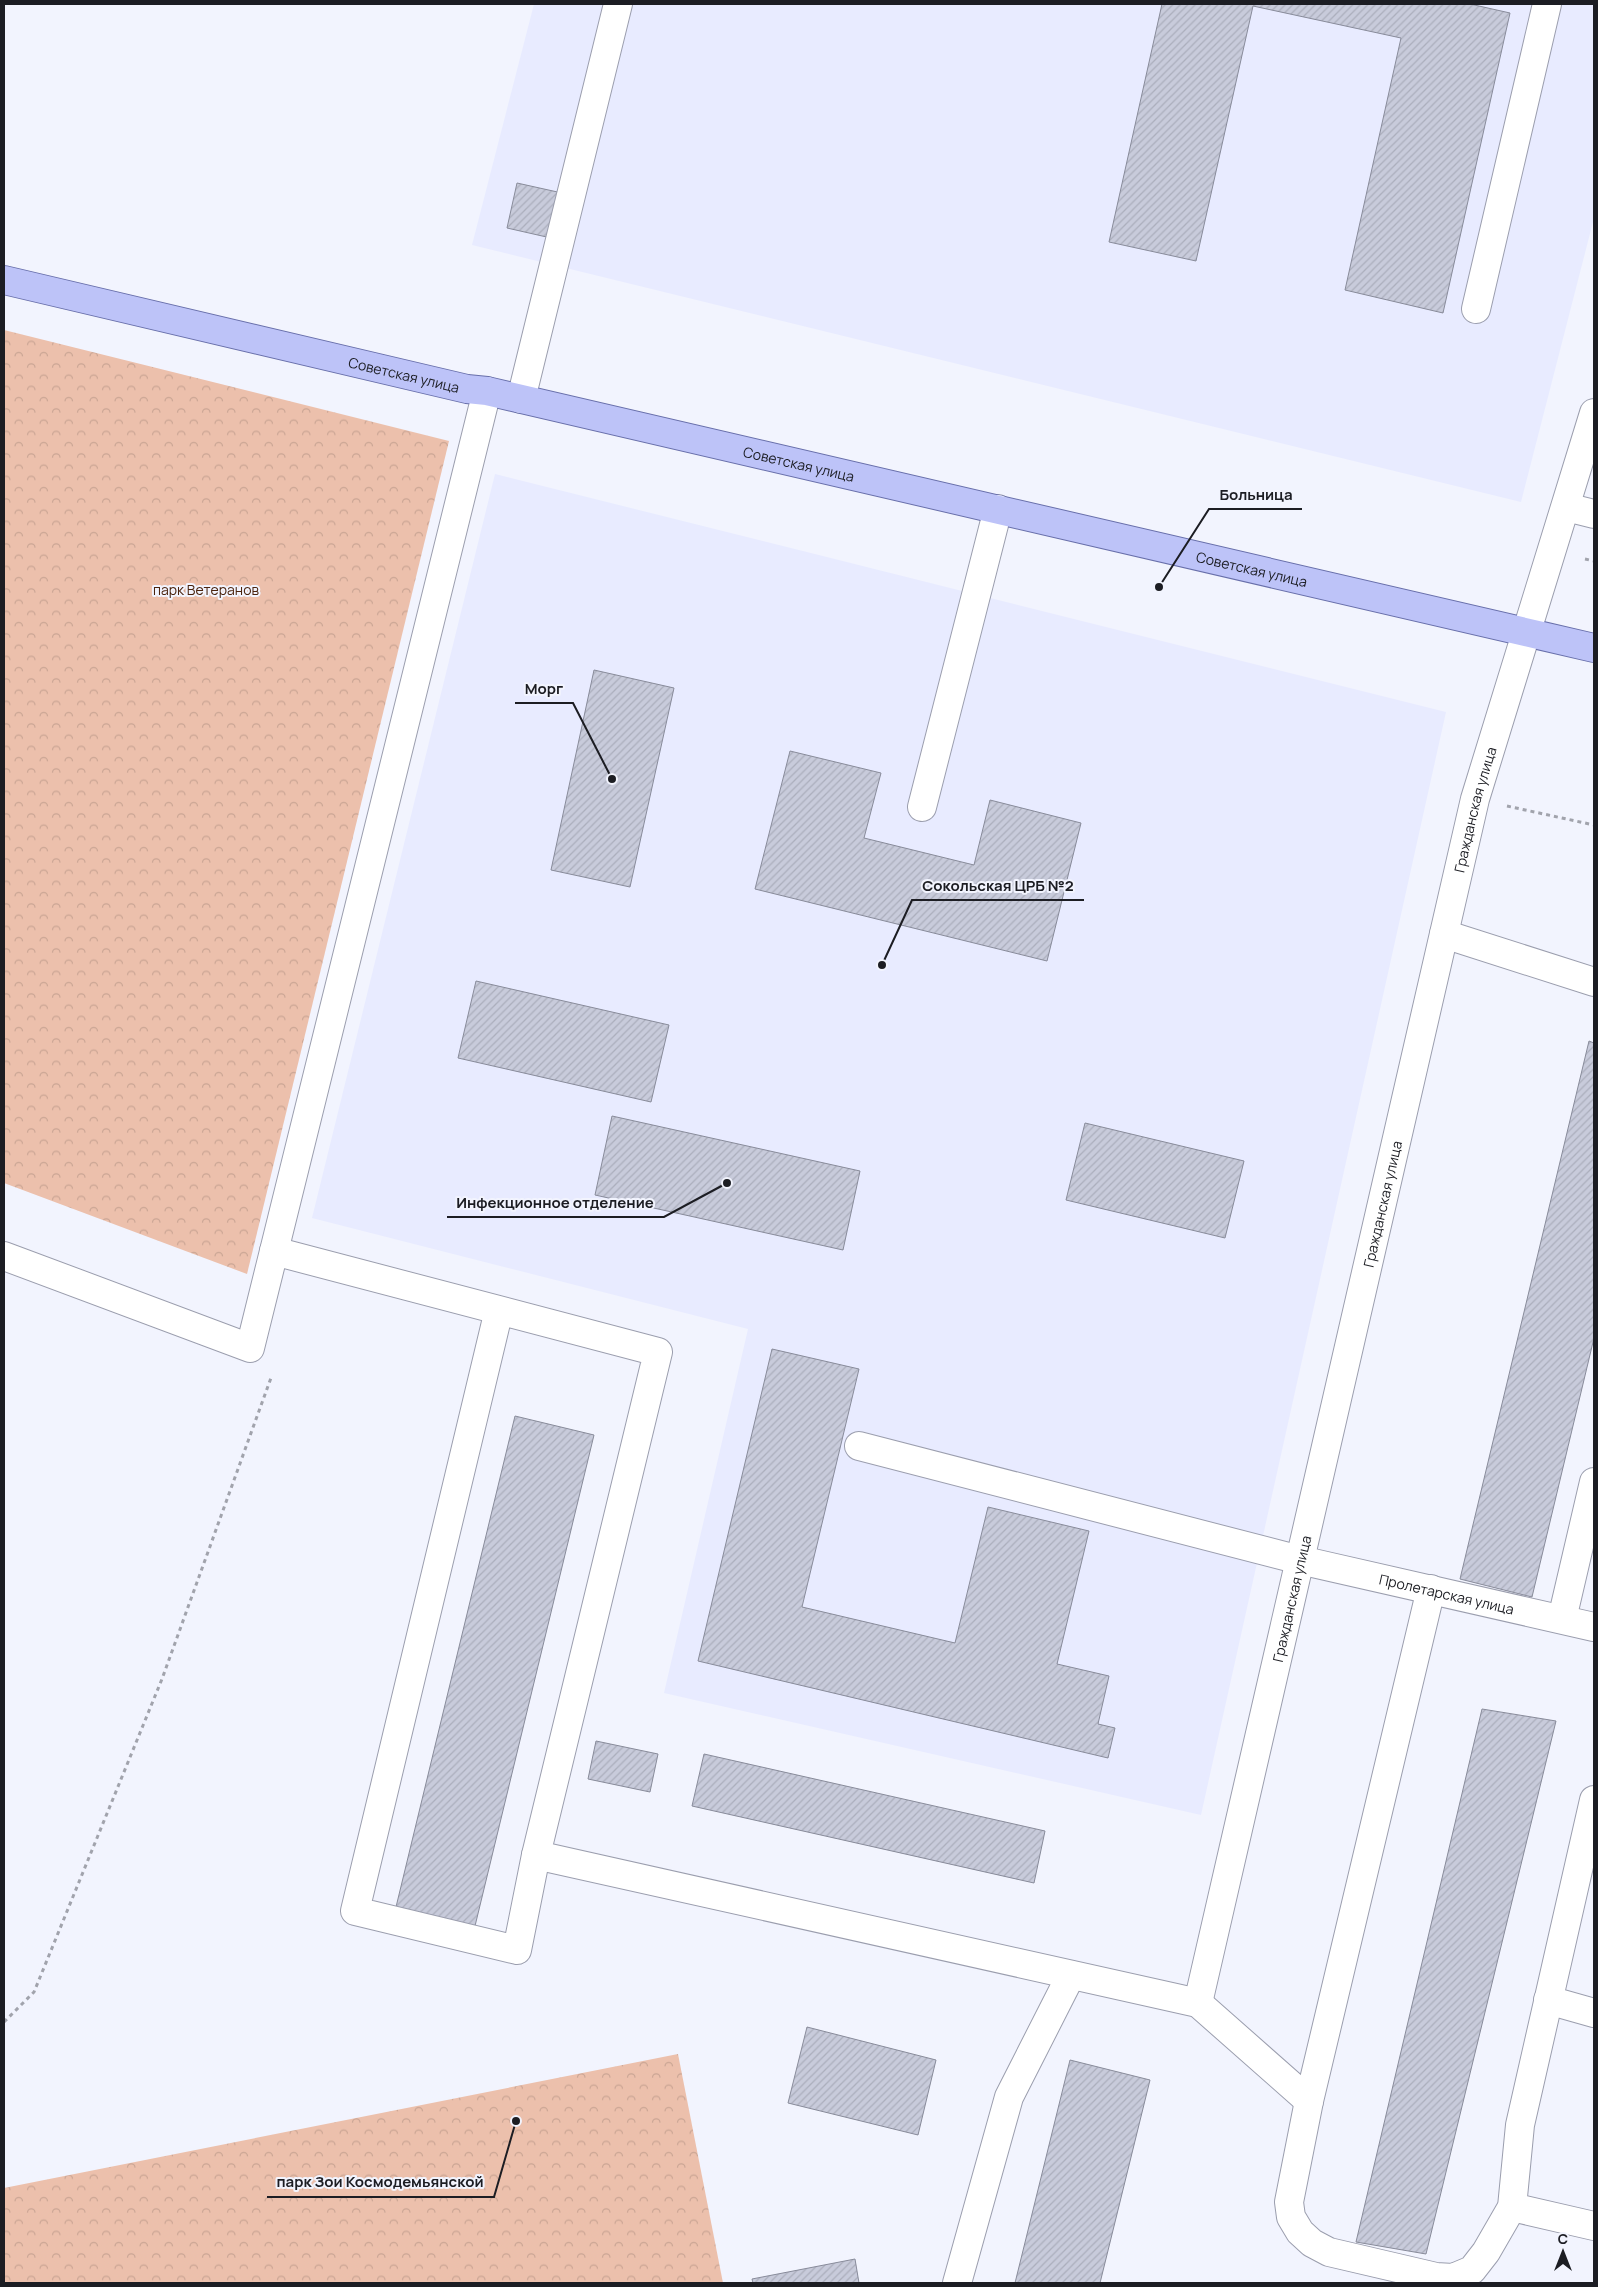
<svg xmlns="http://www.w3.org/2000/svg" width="1598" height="2287" font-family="Manrope,sans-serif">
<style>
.built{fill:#e8ebff}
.park{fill:url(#park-crowns)}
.building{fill:url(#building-hatch);stroke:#888b9a}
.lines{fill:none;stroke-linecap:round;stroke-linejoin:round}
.minor-casing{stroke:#9b9eae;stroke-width:30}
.major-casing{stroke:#686faa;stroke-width:30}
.path{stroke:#a1a3ac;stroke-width:3;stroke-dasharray:4 4;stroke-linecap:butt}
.minor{stroke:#fff;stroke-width:28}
.major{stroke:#bdc3f8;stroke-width:28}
.labels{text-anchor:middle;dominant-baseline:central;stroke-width:4;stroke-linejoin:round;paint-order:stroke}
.street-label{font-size:14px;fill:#1c1d23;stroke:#f2f4fe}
.park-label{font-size:14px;fill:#4a230d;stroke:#f2f4fe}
.leader{fill:none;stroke:#1c1d23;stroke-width:2}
.callout-dot{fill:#1c1d23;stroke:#f2f4fe;stroke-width:2}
.callout-label{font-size:15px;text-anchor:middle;font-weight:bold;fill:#1c1d23;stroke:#f2f4fe;stroke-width:4;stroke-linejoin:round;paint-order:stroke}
</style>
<defs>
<pattern id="park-crowns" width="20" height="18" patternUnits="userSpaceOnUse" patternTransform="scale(1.25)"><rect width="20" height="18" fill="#ecc0ac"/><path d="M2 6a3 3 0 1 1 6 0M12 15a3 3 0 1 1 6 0" fill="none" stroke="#caa594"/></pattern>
<pattern id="building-hatch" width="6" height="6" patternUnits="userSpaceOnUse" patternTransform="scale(1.25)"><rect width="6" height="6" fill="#c8cbdb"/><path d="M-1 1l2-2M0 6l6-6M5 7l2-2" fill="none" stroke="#abaebc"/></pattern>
</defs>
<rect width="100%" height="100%" fill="#f2f4fe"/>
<g class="built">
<polygon points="534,4 1594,4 1594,218 1521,502 472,245"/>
<polygon points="495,474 1446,712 1201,1815 664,1693 748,1329 312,1218"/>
</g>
<g class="park">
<polygon points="4,330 449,441 247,1274 4,1183"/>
<polygon points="678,2054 723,2283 4,2283 4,2188"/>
</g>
<g class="building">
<polygon points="1162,4 1470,4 1510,13 1443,313 1345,290 1401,38 1253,6 1196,261 1109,242"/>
<polygon points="517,183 562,193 551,238 507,228"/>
<polygon points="594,670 674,688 630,887 551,870"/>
<polygon points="790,751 881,773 864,838 974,865 990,800 1081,823 1047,961 755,889"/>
<polygon points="476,981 669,1025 651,1102 458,1058"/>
<polygon points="1589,1041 1594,1043 1594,1338 1532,1597 1460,1579"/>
<polygon points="612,1116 860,1171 843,1250 595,1195"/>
<polygon points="1085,1123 1244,1161 1225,1238 1066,1200"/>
<polygon points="772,1349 859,1369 802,1607 955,1643 988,1507 1089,1531 1057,1664 1109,1676 1098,1724 1115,1728 1108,1758 698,1661"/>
<polygon points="515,1416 594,1435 475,1926 396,1907"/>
<polygon points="1482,1709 1556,1721 1426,2254 1356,2242"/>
<polygon points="596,1741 658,1754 650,1792 588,1779"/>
<polygon points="704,1754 1045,1831 1034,1883 692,1806"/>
<polygon points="807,2027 936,2060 918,2135 788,2103"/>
<polygon points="1070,2060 1150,2080 1100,2283 1015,2283"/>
<polygon points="855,2259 859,2283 753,2283 752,2279"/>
</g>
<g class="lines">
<g class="minor-casing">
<g id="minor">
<polyline points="1476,309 1547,4"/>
<polyline points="521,399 618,4"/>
<polyline points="1566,507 1594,514"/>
<polyline points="922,807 998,509"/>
<polyline points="1444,934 1594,982"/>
<polyline points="274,1251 658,1352 536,1855 517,1950 355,1911 499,1310"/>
<polyline points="4,1256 250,1348 487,391"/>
<path id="s1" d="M859 1446 1300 1560 1594 1627"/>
<polyline points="1431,1589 1309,2101 1289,2202 1291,2217 1300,2232 1312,2243 1329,2252 1436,2277 1453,2278 1472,2270 1486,2252 1512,2207 1520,2125 1594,1800"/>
<polyline points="1562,1619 1594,1482"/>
<polyline points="536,1855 1198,2003 1309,2101"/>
<polyline points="1548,2000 1594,2013"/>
<path id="s2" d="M1198 2003 1475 799 1594 413"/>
<polyline points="1512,2207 1594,2226"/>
<polyline points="957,2283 1009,2097 1071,1975"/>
</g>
</g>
<g class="major-casing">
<g id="major">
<path id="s3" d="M4 280 467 389 487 391 1594 648"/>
</g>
</g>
<g class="path">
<polyline points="1585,559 1594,561"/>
<polyline points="1507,806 1594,825"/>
<polyline points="4,2022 34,1992 162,1679 272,1375"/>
</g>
<use href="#minor" class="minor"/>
<use href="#major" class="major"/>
</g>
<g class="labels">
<g class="street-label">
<text stroke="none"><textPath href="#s3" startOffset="411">Советская улица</textPath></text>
<text stroke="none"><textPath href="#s3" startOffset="816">Советская улица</textPath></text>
<text stroke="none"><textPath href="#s3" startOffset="1281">Советская улица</textPath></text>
<text stroke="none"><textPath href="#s2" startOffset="1225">Гражданская улица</textPath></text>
<text stroke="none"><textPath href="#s2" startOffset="820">Гражданская улица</textPath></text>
<text stroke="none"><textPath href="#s1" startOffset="606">Пролетарская улица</textPath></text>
<text stroke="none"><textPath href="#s2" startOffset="415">Гражданская улица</textPath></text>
</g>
<g class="park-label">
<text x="206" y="589">парк Ветеранов</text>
</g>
</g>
<path class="leader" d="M1159 587L1209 509H1302M612 779L573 703H515M882 965L912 900H1084M727 1183L664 1217H447M516 2121L494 2197H267"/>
<g class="callout-dot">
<circle cx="1159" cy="587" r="5"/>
<circle cx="612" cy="779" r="5"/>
<circle cx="882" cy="965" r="5"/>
<circle cx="727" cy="1183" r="5"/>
<circle cx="516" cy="2121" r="5"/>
</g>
<g class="callout-label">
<text x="1256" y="500">Больница</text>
<text x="544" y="694">Морг</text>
<text x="998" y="891">Сокольская ЦРБ №2</text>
<text x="555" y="1208">Инфекционное отделение</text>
<text x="380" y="2187">парк Зои Космодемьянской</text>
</g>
<rect width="1598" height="2287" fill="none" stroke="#1c1d23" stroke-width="10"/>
<g transform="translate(1563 2252)" stroke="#f2f4fe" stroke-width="4" paint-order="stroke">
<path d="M0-4L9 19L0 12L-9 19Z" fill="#1c1d23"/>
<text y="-8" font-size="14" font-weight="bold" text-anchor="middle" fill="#1c1d23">С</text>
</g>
</svg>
